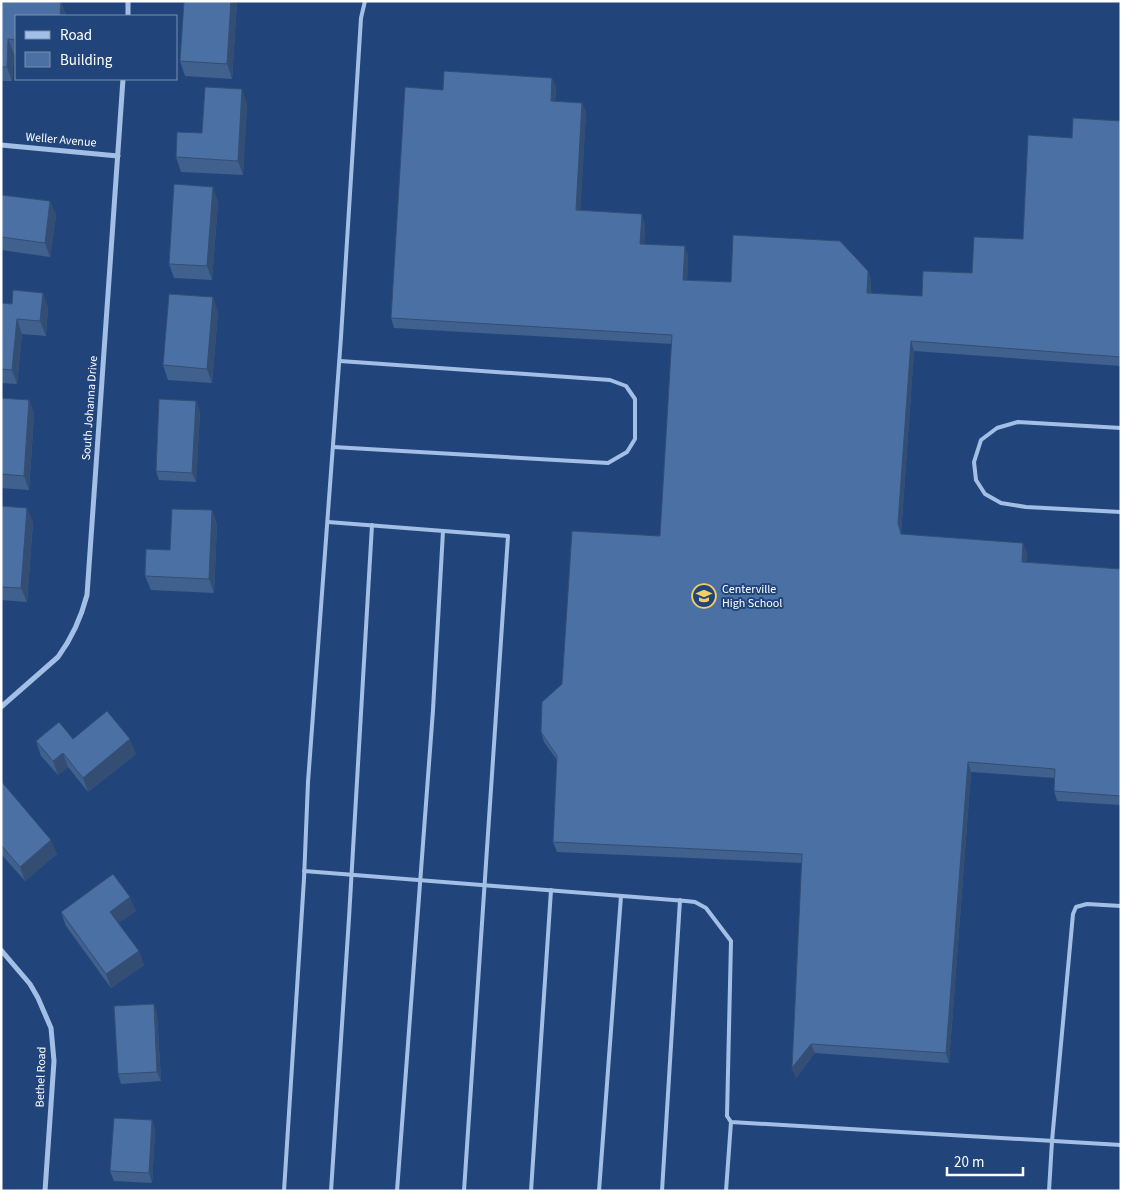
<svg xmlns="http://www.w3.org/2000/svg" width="1122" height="1192" font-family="'Source Sans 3',sans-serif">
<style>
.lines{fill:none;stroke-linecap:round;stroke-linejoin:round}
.service{stroke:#a4bfe6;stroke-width:4}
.minor{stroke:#a4bfe6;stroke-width:5}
.wall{fill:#40608d}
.shaded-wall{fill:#344e73}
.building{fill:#4a70a4;stroke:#344e73}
.labels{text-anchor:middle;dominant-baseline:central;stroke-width:4;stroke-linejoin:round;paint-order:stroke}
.street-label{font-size:12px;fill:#fff;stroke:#21457b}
.poi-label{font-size:12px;fill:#fff;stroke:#21457b;text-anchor:start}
</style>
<rect width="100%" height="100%" fill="#21457b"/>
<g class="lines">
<g class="service">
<polyline points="1121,428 1018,422 997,428 981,440 974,462 976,480 985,494 1001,503 1026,507 1121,512"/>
<polyline points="333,447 608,463 627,452 635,439 635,399 626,386 610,380 340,361"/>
<polyline points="328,522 508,536 464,1191"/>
<polyline points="304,871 686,901 695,902 706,908 731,941 727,1116 731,1122 1121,1145"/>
<polyline points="284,1191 304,879 308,782 341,337 361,18 365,1"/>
<polyline points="331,1191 349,918 372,525"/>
<polyline points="397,1191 433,710 443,531"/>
<polyline points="531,1191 551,890"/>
<polyline points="599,1191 621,896"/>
<polyline points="662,1191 680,900"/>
<polyline points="726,1191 731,1122"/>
<polyline points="1049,1191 1052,1141 1073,914 1076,907 1087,904 1121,906"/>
</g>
<g class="minor">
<polyline points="128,16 128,1"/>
<polyline points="1,145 118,156"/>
<path d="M1 707 58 657C72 638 81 618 87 595L123 79"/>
<polyline points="1,950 30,984 38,998 51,1028 54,1061 45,1191"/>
</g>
</g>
<g class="wall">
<polygon points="1,1 61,2 66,16 16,16 16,54 14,54 12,81 1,81"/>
<polygon points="237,1 232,79 185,76 180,61"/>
<polygon points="556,87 555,102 582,103 586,113 580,211 645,224 644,244 688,256 687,280 731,282 868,271 871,281 871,293 922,296 972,273 1023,239 1072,138 1121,121 1121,366 914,351 901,534 1027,553 1026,562 1121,569 1121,805 1057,801 1054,791 1055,778 971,772 949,1063 815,1053 796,1078 792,1068 802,863 557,852 553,842 557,760 544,742 541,732 562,684 660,536 672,344 394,328 391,318"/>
<polygon points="247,103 243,175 181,172 176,157 202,133"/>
<polygon points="1,195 50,201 56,216 50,257 1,250"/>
<polygon points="218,202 212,280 174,278 169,264"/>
<polygon points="1,303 48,307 46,336 22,334 17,384 1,383"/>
<polygon points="218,311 212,383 168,380 163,365"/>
<polygon points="1,398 29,400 34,414 29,490 1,488"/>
<polygon points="200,411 196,482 159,480 156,471"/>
<polygon points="1,506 33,522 27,602 1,600"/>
<polygon points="212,510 217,525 214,593 151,590 145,576 170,550"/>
<polygon points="73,739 136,754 88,792 68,767 58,775 41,756 36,741"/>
<polygon points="1,781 57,854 25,881 1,854"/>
<polygon points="136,911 118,923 144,965 111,988 66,926 61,912"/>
<polygon points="157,1014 161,1081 121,1084 118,1074"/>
<polygon points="152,1120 155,1130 152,1183 114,1181 110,1171"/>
</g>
<g class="shaded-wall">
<polygon points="231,1 237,1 232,79 227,64"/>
<polygon points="61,2 66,16 60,16"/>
<polygon points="8,39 14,54 12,81 7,67"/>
<polygon points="552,78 556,87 554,111 551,101"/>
<polygon points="242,89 247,103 243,175 238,161"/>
<polygon points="582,103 586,113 580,220 576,210"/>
<polygon points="213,187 218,202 212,280 207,266"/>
<polygon points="50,201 56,216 50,257 45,243"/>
<polygon points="642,214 645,224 644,253 640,244"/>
<polygon points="685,246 688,256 687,289 683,280"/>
<polygon points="868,271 871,281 870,302 867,293"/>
<polygon points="43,293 48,307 46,336 40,321"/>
<polygon points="213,297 218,311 212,383 207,369"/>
<polygon points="17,319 22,334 17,384 12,370"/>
<polygon points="911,341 914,351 901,533 898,523"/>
<polygon points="29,400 34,414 29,490 24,476"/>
<polygon points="196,401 200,411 196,482 192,473"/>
<polygon points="27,508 33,522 27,602 21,588"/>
<polygon points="212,510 217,525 214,593 209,579"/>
<polygon points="1023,543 1027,553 1025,571 1022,562"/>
<polygon points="130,739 136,754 88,792 83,778"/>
<polygon points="63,753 68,767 58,775 53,761"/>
<polygon points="968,762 971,772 949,1063 946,1053"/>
<polygon points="51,840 57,854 25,881 20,867"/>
<polygon points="130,897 136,911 115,926 110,912"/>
<polygon points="139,951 144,965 111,988 106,974"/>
<polygon points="154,1004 157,1014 161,1081 157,1072"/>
<polygon points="811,1044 815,1053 796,1078 792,1068"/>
<polygon points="152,1120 155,1130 152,1183 149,1173"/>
</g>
<g class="building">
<polygon points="1,1 39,1 61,2 60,16 16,16 16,40 8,39 7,67 1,67"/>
<polygon points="184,1 231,1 227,64 180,61"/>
<polygon points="444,71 552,78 551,101 582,103 576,210 642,214 640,244 685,246 683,280 731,282 733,235 840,241 868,271 867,293 922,296 923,271 972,273 974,237 1023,239 1028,135 1072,138 1073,118 1121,121 1121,357 911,341 898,523 901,534 1023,543 1022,562 1121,569 1121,796 1054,791 1055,769 968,762 946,1053 811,1044 792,1068 802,854 553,842 557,756 541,732 542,702 562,684 572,531 660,536 672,335 391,318 405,87 443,90"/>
<polygon points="205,87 242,89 238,161 176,157 177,132 202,133"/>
<polygon points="174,184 213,187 207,266 169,264"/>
<polygon points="1,195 50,201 45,243 1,237"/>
<polygon points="13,290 43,293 40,321 17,319 12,370 1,369 1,303 12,304"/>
<polygon points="169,294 213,297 207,369 163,365"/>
<polygon points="1,398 29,400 24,476 1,474"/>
<polygon points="159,399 196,401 192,473 156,471"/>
<polygon points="1,506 27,508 21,588 1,587"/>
<polygon points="172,509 212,510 209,579 145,576 146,549 170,550"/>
<polygon points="107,711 130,739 83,778 63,753 53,761 36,741 59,722 73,739"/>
<polygon points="1,781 51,840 20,867 1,845"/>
<polygon points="113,874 130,897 110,912 139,951 106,974 61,912"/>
<polygon points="154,1004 157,1072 118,1074 114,1006"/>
<polygon points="114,1118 152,1120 149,1173 110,1171"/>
</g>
<defs>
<g id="school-ring" transform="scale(1.25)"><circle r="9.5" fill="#21457b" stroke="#f2ce66" stroke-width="1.5"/><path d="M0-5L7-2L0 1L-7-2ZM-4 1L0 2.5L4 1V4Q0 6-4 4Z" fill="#f2ce66"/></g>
</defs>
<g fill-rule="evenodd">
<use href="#school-ring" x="704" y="596"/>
</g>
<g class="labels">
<g class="street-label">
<text transform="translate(61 140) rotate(5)">Weller Avenue</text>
<text transform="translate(90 408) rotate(-86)">South Johanna Drive</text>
<text transform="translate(41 1077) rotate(-88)">Bethel Road</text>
</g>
<g class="poi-label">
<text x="722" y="589">Centerville<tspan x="722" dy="14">High School</tspan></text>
</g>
</g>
<rect width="1122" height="1192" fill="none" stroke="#ffffff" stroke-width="5"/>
<rect x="15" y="15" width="162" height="65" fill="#21457b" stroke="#7a8fb0"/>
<rect x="25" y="31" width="25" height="8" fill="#a4bfe6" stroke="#7a8fb0"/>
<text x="60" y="40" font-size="15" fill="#ffffff">Road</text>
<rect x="25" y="52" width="25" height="15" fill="#4a70a4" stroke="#7a8fb0"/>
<text x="60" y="65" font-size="15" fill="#ffffff">Building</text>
<path d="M947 1167v8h76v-8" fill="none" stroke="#ffffff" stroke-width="2.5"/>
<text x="954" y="1167" font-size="15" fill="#ffffff" stroke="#21457b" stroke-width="4" paint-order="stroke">20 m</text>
</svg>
